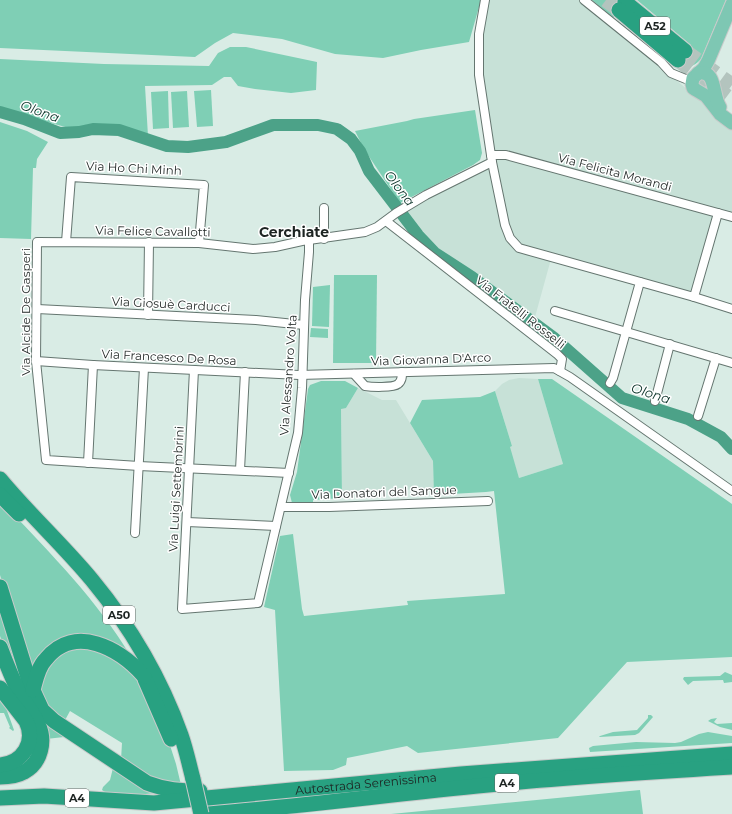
<svg xmlns="http://www.w3.org/2000/svg" width="732" height="814" font-family="Montserrat,sans-serif">
<style>
.built{fill:#c7e1d7}
.green{fill:#7fcfb5}
.lines{fill:none;stroke-linecap:round;stroke-linejoin:round}
.river{stroke:#4ca288;stroke-width:12}
.highway-tunnel{stroke:#b3c4be;stroke-width:15;stroke-dasharray:15 8;stroke-linecap:butt}
.street-casing{stroke:#657670;stroke-width:10}
.primary-casing{stroke:#c9caca;stroke-width:15}
.highway-casing{stroke:#c9caca;stroke-width:17}
.street{stroke:#fff;stroke-width:8}
.primary{stroke:#7ec7b3;stroke-width:13}
.highway{stroke:#28a181;stroke-width:15}
.highway-bridge-casing{stroke:#c9caca;stroke-width:17;stroke-linecap:butt}
.highway-bridge{stroke:#28a181;stroke-width:15}
.labels{text-anchor:middle;dominant-baseline:central;stroke-width:3;stroke-linejoin:round;paint-order:stroke}
.shield{fill:#fff;stroke:#616664;stroke-width:1}
.shield-label{font-size:11px;font-weight:bold;fill:#1d2422}
.street-label{font-size:12px;fill:#1d2422;stroke:#fff}
.water-label{font-size:13px;font-style:italic;fill:#093227;stroke:#fff}
.quarter-label{font-size:14px;font-weight:bold;fill:#1d2422;stroke:#fff}
</style>
<rect width="100%" height="100%" fill="#d9ece5"/>
<g class="built">
<polygon points="488,0 582,0 702,102 732,126 732,213 679,206 717,218 694,300 551,259 535,317 506,298 434,245 406,210 496,164 489,112 488,111 486,100 481,62 482,39"/>
<polygon points="519,378 538,379 563,464 519,478 509,447 512,446 495,391 502,384 509,380"/>
<polygon points="358,388 382,400 396,400 433,461 434,489 342,492 341,408 346,408"/>
</g>
<g class="green">
<polygon points="0,0 481,0 469,42 421,50 383,58 335,54 282,39 233,33 215,43 195,57 0,48"/>
<polygon points="592,0 627,0 613,18"/>
<path d="M637 0H726L701 59C693 68 684 69 673 65L691 45Z"/>
<polygon points="230,47 246,47 317,62 316,90 291,93 255,89 238,86 231,77 224,77 212,85 145,86 148,136 105,124 69,128 0,109 0,59 104,64 209,66 218,53"/>
<polygon points="211,90 213,126 197,127 194,91"/>
<polygon points="168,91 169,128 153,129 151,92"/>
<polygon points="187,91 189,127 173,128 171,92"/>
<polygon points="475,110 482,153 480,160 473,165 400,203 364,149 355,131 407,121 414,119"/>
<polygon points="0,122 27,131 48,142 37,159 36,168 33,168 31,239 0,238"/>
<polygon points="334,275 377,275 376,363 333,363"/>
<polygon points="330,285 329,327 312,326 313,287"/>
<polygon points="311,328 328,329 328,338 310,337"/>
<polygon points="538,379 552,379 732,504 732,657 627,662 558,738 418,753 407,746 347,758 346,765 333,770 284,771 275,610 264,607 280,536 293,534 302,609 304,616 408,605 407,601 505,594 494,491 486,492 434,495 433,461 410,423 422,400 480,397 495,391 512,446 510,447 519,478 563,464"/>
<polygon points="321,381 345,381 358,388 346,408 341,409 342,498 313,500 313,504 292,503 290,495 297,472 308,389 310,385"/>
<path d="M0 500C46 549 95 597 130 655L87 637 34 672 14 622 0 575Z"/>
<polygon points="0,598 20,665 64,737 46,739 9,662 0,636"/>
<polygon points="95,646 135,672 167,736 176,764 181,785 157,781 121,760 122,743 70,711 64,722 54,716 41,696 41,674 61,650"/>
<polygon points="725,672 732,675 732,682 724,683 723,680 693,681 688,685 683,679 684,677 720,676"/>
<polygon points="0,696 5,705 14,730 13,731 9,728 10,727 4,713 0,713"/>
<polygon points="648,715 651,715 653,717 639,733 635,735 599,737 600,736 613,732 637,730 648,718"/>
<polygon points="717,718 714,722 717,724 732,723 732,730 720,727 708,721 711,719"/>
<polygon points="708,732 732,736 732,743 590,752 589,748 593,746 636,742 675,743 681,742 699,734"/>
<polygon points="113,768 156,793 135,795 105,792 102,790 103,787 110,780"/>
<polygon points="640,790 643,814 391,814"/>
</g>
<g class="lines">
<polyline class="river" points="0,112 24,119 60,133 79,132 93,129 119,130 167,146 188,147 226,142 273,125 318,125 337,129 351,139 360,151 369,171 418,235 435,253 472,277 553,337 622,398 688,419 721,437 732,449"/>
<g class="highway-tunnel">
<polyline points="606,0 619,10"/>
<polyline points="685,51 732,85"/>
<polyline points="678,60 732,100"/>
</g>
<g class="street-casing">
<g id="street">
<polyline points="584,0 661,62 671,73 688,80 692,84"/>
<polyline points="491,155 506,155 732,217"/>
<polyline points="492,162 505,225 510,238 519,248 694,297 718,213"/>
<polyline points="386,221 557,354 562,359 560,371"/>
<polyline points="324,239 324,208"/>
<polyline points="66,242 71,177 204,185 199,243"/>
<polyline points="694,297 732,309"/>
<polyline points="37,309 256,320 304,325"/>
<polyline points="555,311 732,363"/>
<polyline points="148,315 149,242"/>
<polyline points="36,361 93,365 299,375 554,368 570,377 732,491"/>
<polyline points="194,370 182,609 258,603 298,433 302,388 305,300 309,252 309,240"/>
<path d="M354 374 365 386C371 387 393 388 398 384 402 381 402 377 402 372"/>
<polyline points="610,383 613,378 640,282"/>
<polyline points="655,401 670,344"/>
<polyline points="698,416 716,358"/>
<polyline points="88,463 93,365"/>
<polyline points="240,470 245,372"/>
<polyline points="289,473 139,466 46,460 36,361 37,242 199,243 253,249 275,247 302,241 365,232 377,227 396,213 426,195 492,162 479,75 479,34 485,0"/>
<polyline points="281,507 329,507 488,501"/>
<polyline points="187,522 276,526"/>
<polyline points="135,533 144,368"/>
</g>
</g>
<g class="primary-casing">
<g id="primary">
<polyline points="732,4 708,61 704,68 693,78 692,84 693,88 696,90 706,96 720,114 732,123"/>
<path d="M698 73C717 69 712 96 720 107"/>
</g>
</g>
<g class="highway-casing">
<g id="highway">
<polyline points="625,2 685,51"/>
<polyline points="619,10 678,60"/>
<path d="M0 479C29 514 63 545 92 580 130 626 161 679 181 735 186 749 189 764 193 779"/>
<polyline points="0,495 19,514"/>
<path d="M0 587 30 684 42 710 54 721 147 783C165 790 181 791 200 791"/>
<path d="M0 647C6 663 12 678 19 692 25 703 33 713 38 724 46 741 41 763 24 772 17 776 8 777 0 777"/>
<polyline points="145,679 171,739"/>
<path d="M0 688 26 721C36 742 23 763 0 765"/>
<path d="M33 690C36 679 38 667 46 659 75 623 120 649 144 676"/>
<path id="s1" d="M0 798 44 796 154 803 461 774 732 754"/>
<path d="M209 814C302 806 395 794 488 785 569 777 651 772 732 767"/>
</g>
</g>
<use href="#street" class="street"/>
<use href="#primary" class="primary"/>
<use href="#highway" class="highway"/>
<g class="highway-bridge-casing">
<polyline id="highway-bridge" points="193,779 201,814"/>
</g>
<use href="#highway-bridge" class="highway-bridge"/>
</g>
<g class="labels">
<g class="shield">
<rect x="640" y="17" width="30" height="18" rx="3"/>
<rect x="103" y="606" width="32" height="18" rx="3"/>
<rect x="495" y="774" width="24" height="18" rx="3"/>
<rect x="65" y="789" width="24" height="18" rx="3"/>
</g>
<g class="shield-label">
<text x="655" y="26">A52</text>
<text x="119" y="615">A50</text>
<text x="507" y="783">A4</text>
<text x="77" y="798">A4</text>
</g>
<g class="street-label">
<text transform="translate(134 168) rotate(3)">Via Ho Chi Minh</text>
<text transform="translate(615 172) rotate(15)">Via Felicita Morandi</text>
<text transform="translate(153 231) rotate(1)">Via Felice Cavallotti</text>
<text transform="translate(171 304) rotate(3)">Via Giosuè Carducci</text>
<text transform="translate(25 312) rotate(-90)">Via Alcide De Gasperi</text>
<text transform="translate(521 312) rotate(38)">Via Fratelli Rosselli</text>
<text transform="translate(169 357) rotate(3)">Via Francesco De Rosa</text>
<text transform="translate(431 359) rotate(-2)">Via Giovanna D'Arco</text>
<text transform="translate(288 375) rotate(-86)">Via Alessandro Volta</text>
<text transform="translate(176 489) rotate(-87)">Via Luigi Settembrini</text>
<text transform="translate(384 492) rotate(-2)">Via Donatori del Sangue</text>
<text stroke="none"><textPath href="#s1" startOffset="367">Autostrada Serenissima</textPath></text>
</g>
<g class="water-label">
<text transform="translate(40 111) rotate(20)">Olona</text>
<text transform="translate(400 188) rotate(53)">Olona</text>
<text transform="translate(651 393) rotate(18)">Olona</text>
</g>
<g class="quarter-label">
<text x="294" y="232">Cerchiate</text>
</g>
</g>
</svg>
